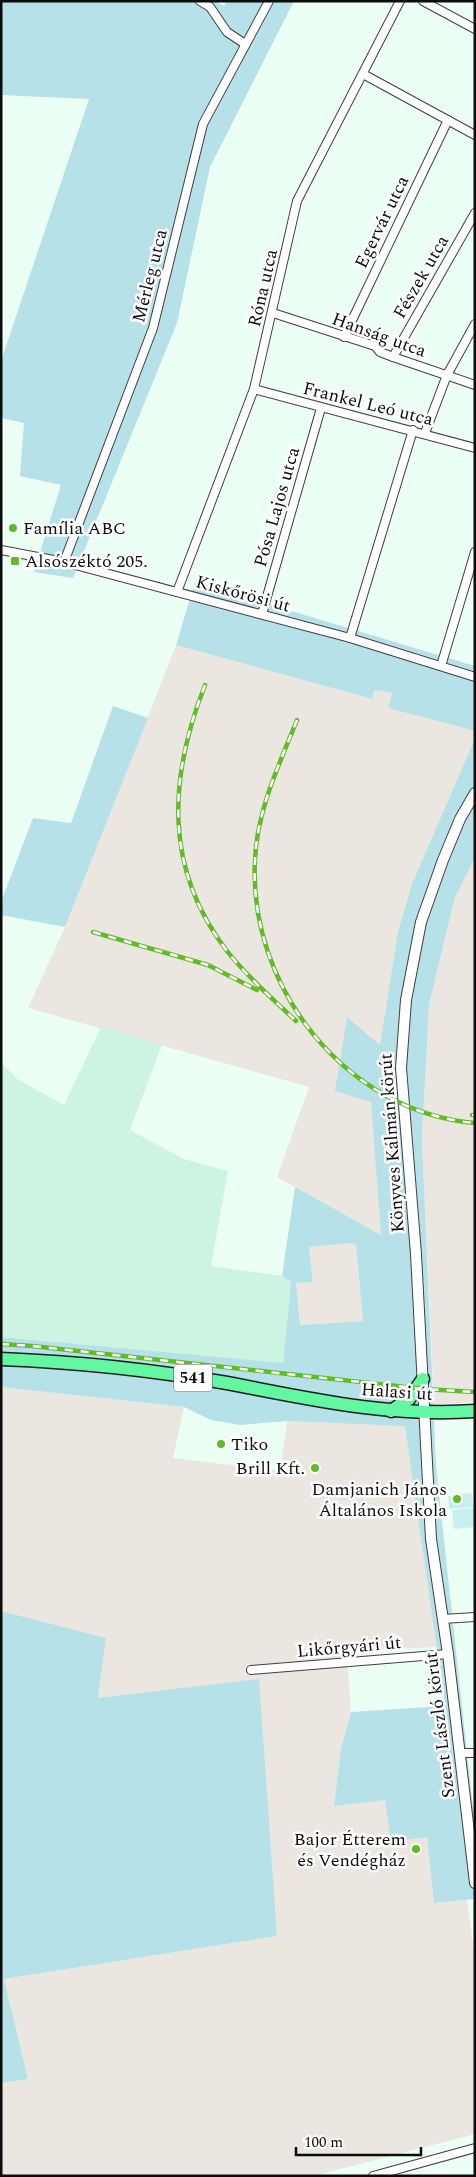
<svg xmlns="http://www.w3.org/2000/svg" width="476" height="2177" font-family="Spectral,serif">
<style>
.industrial{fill:#ebe6e0}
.farmland{fill:#cdf4e3}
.green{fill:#b6e1e8;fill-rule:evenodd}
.pitch{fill:#c8eff0}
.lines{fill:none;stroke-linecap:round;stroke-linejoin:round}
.minor-casing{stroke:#3f3f3f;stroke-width:10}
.tertiary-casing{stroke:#3f3f3f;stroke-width:12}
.primary-casing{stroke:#1d1d1d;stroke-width:15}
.minor{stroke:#fff;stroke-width:8}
.tertiary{stroke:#fff;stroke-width:10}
.primary{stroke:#64f7a2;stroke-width:12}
.rail-casing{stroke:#5fbb26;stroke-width:4.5}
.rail{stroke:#fff;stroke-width:2.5;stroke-dasharray:8;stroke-linecap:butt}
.poi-dot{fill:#5fbb26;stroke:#fff;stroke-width:2}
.labels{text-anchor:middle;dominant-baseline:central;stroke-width:5;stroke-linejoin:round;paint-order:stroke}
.shield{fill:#fff;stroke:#555;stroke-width:1}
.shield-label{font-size:16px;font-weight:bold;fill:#0c0c0c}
.street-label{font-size:18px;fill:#0c0c0c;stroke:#fff}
.poi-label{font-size:18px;fill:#0c0c0c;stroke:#fff;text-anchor:start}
</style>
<rect width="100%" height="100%" fill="#ecfff5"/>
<g class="industrial">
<polygon points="176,645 371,699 374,690 393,693 389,708 475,731 475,738 412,884 398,931 380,1045 347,1017 336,1090 371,1102 382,1236 277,1177 309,1087 28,1008 65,927"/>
<polygon points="475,858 475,1402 434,1405 422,1139 429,1005 455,897"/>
<polygon points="353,1243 356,1245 363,1321 300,1325 296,1283 313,1282 309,1247"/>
<polygon points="1,1387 184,1407 173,1458 280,1471 287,1421 405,1425 437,1647 347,1651 351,1712 341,1748 334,1805 385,1800 427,1837 434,1903 467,1900 475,1960 475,2134 314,2176 1,2176 1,2083 28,2079 4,1979 277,1936 98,1698 106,1638 1,1611"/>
</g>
<polygon class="farmland" points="101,1027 162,1045 130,1130 184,1159 228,1171 211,1266 282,1276 291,1282 283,1364 1,1337 1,1062 17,1079 64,1105"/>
<g class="green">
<polygon points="1,1 215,1 224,6 227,1 294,1 210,167 177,323 73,578 34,572 61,485 20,476 24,423 1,418 1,361 89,99 1,95"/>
<polygon points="195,582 475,666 475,731 388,708 392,693 374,690 372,699 176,645"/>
<polygon points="113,706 148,718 65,927 1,915 1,902 33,818 71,823"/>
<path d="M475 738V858L455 897 429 1005 422 1139 436 1466 475 1826V1899L434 1903 427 1837 391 1842 385 1800 334 1806 341 1748 351 1712 445 1706 405 1426 287 1421 240 1425 211 1420 184 1407 1 1387V1337L283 1363 291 1282 282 1276 295 1187 381 1235 371 1102 335 1091 347 1017 380 1045 398 931 412 884ZM353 1243 356 1245 363 1321 300 1325 296 1283 313 1282 309 1247Z"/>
<polygon points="1,1611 106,1638 98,1698 259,1679 277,1936 4,1979 28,2079 1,2083"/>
</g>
<g class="pitch">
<polygon points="472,1493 473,1507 449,1509 448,1496"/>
<polygon points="475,1508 475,1527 454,1529 452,1510"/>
</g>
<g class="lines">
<g class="minor-casing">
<g id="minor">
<polyline points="200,1 210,7 227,32 245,44"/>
<polyline points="423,1 475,29"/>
<polyline points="363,74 475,135"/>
<polyline points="273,313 375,346 380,352 393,357 475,385"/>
<polyline points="344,337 448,120"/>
<polyline points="393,357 475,213"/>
<polyline points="254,389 475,448"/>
<polyline points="425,433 447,375 475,324"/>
<polyline points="1,550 64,562 350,638 475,677"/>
<polyline points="64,562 153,328 203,124 269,1"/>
<polyline points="177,592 254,389 297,201 400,1"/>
<polyline points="262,614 321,408"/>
<polyline points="350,638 413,430"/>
<polyline points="441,666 475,552"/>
<polyline points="442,1619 475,1617"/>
<polyline points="251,1670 448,1654"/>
<polyline points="460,1753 475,1753"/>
<polyline points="373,2176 475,2148"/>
</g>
</g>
<g class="tertiary-casing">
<polyline id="tertiary" points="475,793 460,819 443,860 421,922 406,1000 401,1068 416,1254 431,1539 448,1654 475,1883"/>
</g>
<g class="primary-casing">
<g id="primary">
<path d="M1 1359C77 1362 153 1370 227 1383 311 1399 388 1417 475 1411"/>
<polyline points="391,1411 409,1399 423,1379"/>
</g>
</g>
<use href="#minor" class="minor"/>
<use href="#tertiary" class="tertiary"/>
<use href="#primary" class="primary"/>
<g class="rail-casing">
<g id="rail">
<path d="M205 685C169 777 163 868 227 951 247 977 273 999 296 1021"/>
<path d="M297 720C279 765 257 810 255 860 248 986 345 1112 475 1123"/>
<polyline points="93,932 208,965 257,990"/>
<polyline points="472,1115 475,1115"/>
<polyline points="1,1344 32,1346 424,1389 475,1392"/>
</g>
</g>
<use href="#rail" class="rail"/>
</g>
<g class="poi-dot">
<circle cx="13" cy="528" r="5"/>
<rect x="10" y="556" width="10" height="10" rx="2.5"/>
<circle cx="221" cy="1444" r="5"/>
<circle cx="315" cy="1468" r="5"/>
<circle cx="457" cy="1499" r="5"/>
<circle cx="416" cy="1849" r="5"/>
</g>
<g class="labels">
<rect class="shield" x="174" y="1364.5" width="38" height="27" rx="4"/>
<g class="shield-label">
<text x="193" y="1378">541</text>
</g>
<g class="street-label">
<text transform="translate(382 222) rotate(-64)">Egervár utca</text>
<text transform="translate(150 276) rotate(-76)">Mérleg utca</text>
<text transform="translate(421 277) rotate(-60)">Fészek utca</text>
<text transform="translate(263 288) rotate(-77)">Róna utca</text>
<text transform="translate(379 335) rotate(20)">Hanság utca</text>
<text transform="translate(368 404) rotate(14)">Frankel Leó utca</text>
<text transform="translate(277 507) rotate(-74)">Pósa Lajos utca</text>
<text transform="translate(243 594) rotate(15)">Kiskőrösi út</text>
<text transform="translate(392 1143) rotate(-94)">Könyves Kálmán körút</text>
<text transform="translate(397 1392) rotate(4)">Halasi út</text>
<text transform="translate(349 1647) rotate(-5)">Likőrgyári út</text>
<text transform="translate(440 1725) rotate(-97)">Szent László körút</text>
</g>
<g class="poi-label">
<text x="23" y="528">Família ABC</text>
<text x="25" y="561">Alsószéktó 205.</text>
<text x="231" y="1444">Tiko</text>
<text x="305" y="1468" text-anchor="end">Brill Kft.</text>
<text x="447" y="1489" text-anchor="end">Damjanich János<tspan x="447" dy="21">Általános Iskola</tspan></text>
<text x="406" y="1839" text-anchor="end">Bajor Étterem<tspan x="406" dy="21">és Vendégház</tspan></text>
</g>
</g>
<rect width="476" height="2177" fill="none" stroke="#0c0c0c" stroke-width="5"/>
<path d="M296 2147v8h125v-8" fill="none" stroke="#0c0c0c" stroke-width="2.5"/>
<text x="304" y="2147" font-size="15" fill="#0c0c0c" stroke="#ffffff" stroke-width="4" paint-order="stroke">100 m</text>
</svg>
